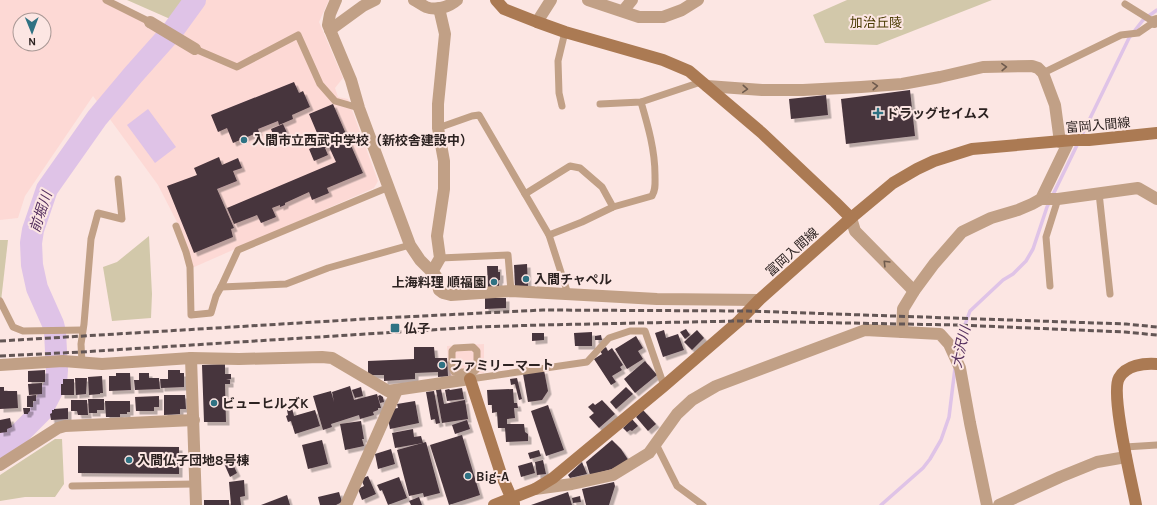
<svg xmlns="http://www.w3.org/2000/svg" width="1157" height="505" font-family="Karla,'Noto Sans JP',sans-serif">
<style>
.built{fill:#fdd9d5;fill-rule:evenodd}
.green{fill:#d2c8aa}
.water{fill:#dfc3e7}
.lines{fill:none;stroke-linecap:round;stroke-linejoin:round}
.stream{stroke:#dfc3e7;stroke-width:3.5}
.river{stroke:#dfc3e7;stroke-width:22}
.building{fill:#47343c;filter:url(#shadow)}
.lane{stroke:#c1a086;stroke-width:7}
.street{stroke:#c1a086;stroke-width:12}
.secondary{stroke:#ab7a53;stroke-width:12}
.rail{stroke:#635655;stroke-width:3;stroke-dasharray:6 3;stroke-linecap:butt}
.oneway{stroke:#6f5b4e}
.poi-dot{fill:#2f7283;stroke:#fce6e3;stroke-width:1.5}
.labels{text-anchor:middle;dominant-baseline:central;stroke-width:4;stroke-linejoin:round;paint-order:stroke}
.park-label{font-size:13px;fill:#4b3c04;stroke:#fce6e3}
.poi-label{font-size:13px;font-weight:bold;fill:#2c2221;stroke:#fce6e3;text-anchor:start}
.street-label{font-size:13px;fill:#2c2221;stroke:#fce6e3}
.water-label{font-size:14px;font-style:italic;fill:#542f5e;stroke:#fce6e3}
</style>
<defs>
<filter id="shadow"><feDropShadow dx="3.5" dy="3.5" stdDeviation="0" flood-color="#0004"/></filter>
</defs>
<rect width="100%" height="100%" fill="#fce6e3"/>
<g class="built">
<path d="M0 0H112L177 34 204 0H329L319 22 343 78 335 88 338 97 348 99 378 181 374 188 192 268 179 226 158 185 93 96 25 196 18 218 0 220ZM20 20H44V44H20Z"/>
<polygon points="484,344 484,373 449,377 447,346"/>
</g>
<g class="green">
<polygon points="127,0 201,0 186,26"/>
<polygon points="847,0 992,0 877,45 825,43 813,15"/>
<polygon points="149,236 152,294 151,318 112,321 103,267 117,262"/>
<polygon points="0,240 8,240 0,310"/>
<polygon points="55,439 62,439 64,484 55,497 25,497 0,501 0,475"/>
</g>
<polygon class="water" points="148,109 176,147 155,163 127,125"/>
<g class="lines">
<g class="stream">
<polyline points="957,352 959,341 970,311 1003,280 1013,274 1026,261 1033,249 1047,207 1129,38 1143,20 1157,10"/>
<polyline points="881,505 923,468 930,459 941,440 949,417 955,368"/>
</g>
<polyline class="river" points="0,447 20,433 41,412 56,383 57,370 55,332 53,324 37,288 32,265 31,243 33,230 47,189 97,118 133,75 174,29 195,0"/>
</g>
<g class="building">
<polygon points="294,82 299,93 303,91 310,107 292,115 293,119 279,125 278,121 258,129 259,132 233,143 227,128 218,132 211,115"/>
<polygon points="910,90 915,136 846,144 841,99"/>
<polygon points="826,95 828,115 791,119 789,99"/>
<polygon points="333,104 363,173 327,188 329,193 312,200 309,192 285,203 285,205 280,207 280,205 272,208 276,217 261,223 257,215 234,224 227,208 336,162 325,138 320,140 309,114"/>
<polygon points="283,124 288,135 275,140 271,129"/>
<polygon points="326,142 328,147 325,148 328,155 314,161 309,149"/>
<polygon points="219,157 222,165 238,158 242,168 233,171 237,181 217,189 234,228 231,229 233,237 194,253 167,186 197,175 194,168"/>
<polygon points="527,264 528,286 515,287 514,265"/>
<polygon points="487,266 498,266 498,272 500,272 500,280 499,280 499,288 488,288"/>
<polygon points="485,298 506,298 506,308 485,309"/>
<polygon points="686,329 690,335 685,339 680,332"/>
<polygon points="664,330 666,338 678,334 684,350 663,357 655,333"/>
<polygon points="697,330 704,338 692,350 684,342"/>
<polygon points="592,332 592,346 575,346 574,333"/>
<polygon points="532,333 544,333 544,340 532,341"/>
<polygon points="601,335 602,340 595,340 595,336"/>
<polygon points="636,336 643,348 638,351 643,359 627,369 615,349"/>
<polygon points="414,347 434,347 435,358 447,358 448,376 438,377 438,372 415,373 415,379 384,381 384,375 368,375 368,361 414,359"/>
<polygon points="606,347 608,351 612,348 623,365 620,367 622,370 612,376 616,382 611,385 594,359 602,354 600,351"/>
<polygon points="645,361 657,375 635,393 624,379"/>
<polygon points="225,364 225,374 231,374 231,379 226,380 230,380 230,384 225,384 226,422 204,422 202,365"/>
<polygon points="45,370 45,382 28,382 28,371"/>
<polygon points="168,370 180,370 180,373 184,373 184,387 161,388 160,379 168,379"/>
<polygon points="544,370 548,391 542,400 528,402 523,374"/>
<polygon points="116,373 130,373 131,390 109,391 109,376 116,376"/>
<polygon points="139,373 149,373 149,378 159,378 160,389 135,390 134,380 139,380"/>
<polygon points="102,376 103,393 100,393 100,394 89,395 88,377"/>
<polygon points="75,378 87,378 86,394 76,395"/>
<polygon points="517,378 522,399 519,400 515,384 511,385 510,379"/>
<polygon points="63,379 74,379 74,395 61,395 61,384 63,384"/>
<polygon points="42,383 42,394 29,395 28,384"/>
<polygon points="350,386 354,400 377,394 381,408 378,408 378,410 373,412 374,415 360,419 359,415 331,424 332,427 323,430 313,396 331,391 334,402 332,392"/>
<polygon points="0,387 4,387 4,391 17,391 18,408 0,409"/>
<polygon points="361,387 363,396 355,398 352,390"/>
<polygon points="626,387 633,394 616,409 610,402"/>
<polygon points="462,388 464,399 447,401 445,390 449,389 450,390"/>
<polygon points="441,389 444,404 465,400 468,419 442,423 436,390"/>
<polygon points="513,389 514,403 517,403 518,408 514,408 515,418 507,419 507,424 524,424 525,432 528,434 528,441 506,442 505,428 498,428 497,412 492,413 492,405 488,405 487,390"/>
<polygon points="434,391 440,423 436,424 435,419 431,420 426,392"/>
<polygon points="36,395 36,401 33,401 33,407 27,407 27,396"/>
<polygon points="164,395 185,395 186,409 180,409 180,414 164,415"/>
<polygon points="380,395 383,397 384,402 380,403 378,396"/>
<polygon points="159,396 159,407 154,407 154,411 136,411 135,397"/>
<polygon points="88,399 104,399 104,410 97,410 97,413 89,413"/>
<polygon points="71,400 87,400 88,415 78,415 77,411 71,411"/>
<polygon points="602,400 615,414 599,428 589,417 594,413 588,407 593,403 595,405"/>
<polygon points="105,401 130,401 130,412 127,412 127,414 120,414 120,417 106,417"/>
<polygon points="415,401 419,423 390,429 387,414 392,409 398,408 397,404"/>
<polygon points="548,405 564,450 546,456 531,411"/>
<polygon points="23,408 30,408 30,411 28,413 28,414 24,414"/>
<polygon points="68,408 68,419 51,420 50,414 52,413 52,410 54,410 54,409"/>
<polygon points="292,408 294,416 315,410 320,426 295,434 291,421 288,422 286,416 288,415 287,410"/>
<polygon points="643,410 656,424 648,431 636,417"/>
<polygon points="10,418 12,427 7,429 7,432 0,433 0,420"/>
<polygon points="632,419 638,426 632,431 630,430 627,432 623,428"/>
<polygon points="467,420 470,429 455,434 452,425"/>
<polygon points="361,421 364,439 362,439 364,446 345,450 340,424"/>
<polygon points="413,429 414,437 421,436 423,443 395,448 392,433"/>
<polygon points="462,435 480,495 449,505 430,445"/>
<polygon points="322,440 328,464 308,469 302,445"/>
<polygon points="612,440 621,449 629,461 612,469 590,475 586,462"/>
<polygon points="426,442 440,493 424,497 423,493 409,496 397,450"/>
<polygon points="78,446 179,447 179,474 78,473"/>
<polygon points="391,449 395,464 378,469 375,454"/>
<polygon points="539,450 541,456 530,459 528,453"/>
<polygon points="230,458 237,473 230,477 223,461"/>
<polygon points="543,460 546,474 537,475 535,462"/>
<polygon points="532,462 535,473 521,477 518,466"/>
<polygon points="582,462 587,474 570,478 568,475"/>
<polygon points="368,476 376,494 362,500 358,489 364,486 361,479"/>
<polygon points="399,477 407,498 388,505 382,490 380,491 377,485"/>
<polygon points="244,480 245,496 240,497 241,505 231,505 229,482"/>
<polygon points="614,482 615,486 609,505 586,505 582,489"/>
<polygon points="339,492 342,502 336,505 320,505 318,497"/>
<polygon points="568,492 572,505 531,505"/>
<polygon points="287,495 290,505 261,505"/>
<polygon points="580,496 581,502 573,503 572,498"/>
<polygon points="419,497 422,505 411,505 409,501"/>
<rect x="204" y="500" width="25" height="5"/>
</g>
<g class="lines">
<g class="lane">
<polyline points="106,0 150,22"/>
<polyline points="195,49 237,67 298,35 320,84 335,101 359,108"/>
<polyline points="1043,73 1121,35 1138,33 1154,22 1125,4"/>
<polyline points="600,104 641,102 701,82"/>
<polyline points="562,106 559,93 558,61 565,32"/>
<polyline points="438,128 472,116 479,115 549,235 568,294"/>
<polyline points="1099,193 1110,294"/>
<polyline points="525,194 570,166 580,168 602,187 613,207"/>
<polyline points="176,226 186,252 190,267 191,315 211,313 216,296 221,287 238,250 389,187"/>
<path d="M549 235 582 222 613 207 652 196C656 189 655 184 655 175 655 150 648 126 641 102"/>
<polyline points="440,258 508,255 511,291"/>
<polyline points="1050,286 1046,237 1058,199"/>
<polyline points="221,287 286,284 328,268 410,245"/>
<polyline points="0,301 13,327 23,331 82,330"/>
<polygon points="473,347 477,351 477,369 474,372 454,372 452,368 452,351 455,348"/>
<polyline points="82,363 81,344 84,324 91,239 98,213 122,219 118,179"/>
<polyline points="469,372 470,379 587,362 609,338 630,331 645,331 664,386"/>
<polyline points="656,444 677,486 703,505"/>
<polyline points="1125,447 1157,445"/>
<polyline points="72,486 195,484"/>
</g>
<g class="street">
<polyline points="336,0 330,14 328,25 351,80 359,108 410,245 420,260 436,276 439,290 443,293 451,295 511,291 657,299 759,300"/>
<path d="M414 0C418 2 422 5 426 7 436 11 449 7 457 0"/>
<polyline points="588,0 639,17 663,17 682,10 698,0"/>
<polyline points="623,11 632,0"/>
<polyline points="150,22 195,49"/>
<polyline points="537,22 551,0"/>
<polyline points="1154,22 1157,21"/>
<polyline points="330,30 363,6 375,0"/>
<polyline points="707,86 762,90 803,90 861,87 902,84 940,77 983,67 1032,66 1038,68 1043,73 1055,105 1060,142"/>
<polyline points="1041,199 1058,199 1138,188 1157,199"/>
<polyline points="851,218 855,231 914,291"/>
<polyline points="432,272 440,258 437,236 444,189 444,161 438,128 438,104 445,34 439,8"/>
<polyline points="902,332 903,309 914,291 934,264 962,232 991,218 1018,210 1032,204 1041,199 1069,141"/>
<polyline points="191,358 196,505"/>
<polyline points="0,365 63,361 102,364 191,358 239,359 322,357 332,358 388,391 470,379"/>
<polyline points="0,465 58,428 65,426 194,420"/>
<polyline points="535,489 572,484 613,475 649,453 677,414 692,400 716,386 865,330 940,334 949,344 960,368 970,423 987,505"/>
<polyline points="346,505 397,390"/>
<polyline points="999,505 1060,477 1097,462 1126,457"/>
</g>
<g class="secondary">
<polyline points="496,0 504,9 537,22 565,32 663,60 689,71 762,133 835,202 851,218"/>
<polyline points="470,379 501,474 514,504"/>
<polyline points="494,505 535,489 553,478 664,386 739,321 759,300 851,218 893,183 917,169 934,161 972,149 1073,140 1089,140 1157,133"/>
<path d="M1136 505C1132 483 1110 394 1119 378 1126 365 1144 363 1157 364"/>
</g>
<g class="rail">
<polyline points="0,341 382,318 543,310 748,311 1126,324 1157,327"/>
<polyline points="0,356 81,352 477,327 541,325 739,321 957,325 1125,332 1157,335"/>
</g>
</g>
<defs><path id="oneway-chevron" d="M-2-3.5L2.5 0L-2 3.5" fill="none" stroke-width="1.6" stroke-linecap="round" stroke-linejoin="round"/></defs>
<g class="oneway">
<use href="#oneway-chevron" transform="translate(1004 67) rotate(-2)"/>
<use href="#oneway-chevron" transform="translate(875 86) rotate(-4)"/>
<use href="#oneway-chevron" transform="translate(745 89) rotate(4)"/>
<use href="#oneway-chevron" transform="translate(886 263) rotate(-135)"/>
</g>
<g class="poi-dot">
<path d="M876 107h4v4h4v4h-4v4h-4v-4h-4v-4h4z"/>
<circle cx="244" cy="140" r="4"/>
<circle cx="526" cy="279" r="4"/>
<circle cx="494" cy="282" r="4"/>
<rect x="390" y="323" width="10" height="10" rx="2"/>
<circle cx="442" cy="365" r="4"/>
<circle cx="214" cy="403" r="4"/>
<circle cx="129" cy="460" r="4"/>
<circle cx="468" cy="476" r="4"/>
</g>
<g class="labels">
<g class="park-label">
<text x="876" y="22">加治丘陵</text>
</g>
<g class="poi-label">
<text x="886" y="113">ドラッグセイムス</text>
<text x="252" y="140">入間市立西武中学校（新校舎建設中）</text>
<text x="534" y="279">入間チャペル</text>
<text x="486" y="282" text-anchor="end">上海料理 順福園</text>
<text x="404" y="328">仏子</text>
<text x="450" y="365">ファミリーマート</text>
<text x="222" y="403">ビューヒルズK</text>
<text x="137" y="460">入間仏子団地8号棟</text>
<text x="476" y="476">Big-A</text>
</g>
<g class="street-label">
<text transform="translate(1098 125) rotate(-5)">富岡入間線</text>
<text transform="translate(792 252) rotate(-42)">富岡入間線</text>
</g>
<g class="water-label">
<text transform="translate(41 212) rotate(-72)">前堀川</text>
<text transform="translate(961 347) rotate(-77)">大沢川</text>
</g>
</g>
<g transform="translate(32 32) rotate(179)"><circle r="19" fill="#fce6e3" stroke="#a99895"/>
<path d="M0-3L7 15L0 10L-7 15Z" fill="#2f7283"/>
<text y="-6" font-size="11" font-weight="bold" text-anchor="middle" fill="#2c2221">N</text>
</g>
</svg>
